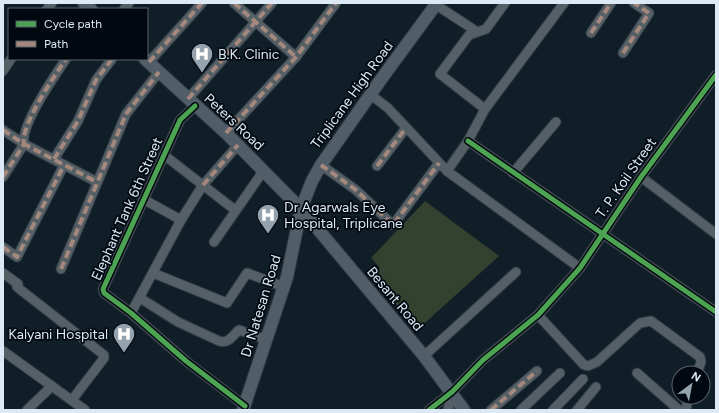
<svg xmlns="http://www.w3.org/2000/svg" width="719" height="413" font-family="Figtree,sans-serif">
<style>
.green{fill:#35412f}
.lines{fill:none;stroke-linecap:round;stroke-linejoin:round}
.minor-casing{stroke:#313a42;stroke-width:11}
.major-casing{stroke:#313a42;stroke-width:14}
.minor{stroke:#555f66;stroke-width:9}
.major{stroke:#515e68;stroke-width:12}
.quiet{stroke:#a5887d;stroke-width:4;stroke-dasharray:8 4;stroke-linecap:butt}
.cycleway-casing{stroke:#02080f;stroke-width:8}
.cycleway{stroke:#4ca352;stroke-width:5}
.labels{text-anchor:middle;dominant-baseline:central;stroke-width:3.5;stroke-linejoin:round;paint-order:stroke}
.poi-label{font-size:14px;fill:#dceaf6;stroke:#02080f;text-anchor:start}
.street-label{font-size:14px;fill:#dceaf6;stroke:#02080f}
</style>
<rect width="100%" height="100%" fill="#101e27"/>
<polygon class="green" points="425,201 499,256 417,330 373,276 380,268 371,258"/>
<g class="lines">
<g class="minor-casing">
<g id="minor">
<polyline points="234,3 296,57"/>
<polyline points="433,3 476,31"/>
<polyline points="47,9 52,3"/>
<polyline points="124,9 129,3"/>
<polyline points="591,33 611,3"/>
<polyline points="623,53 649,13 634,3"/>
<polyline points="149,62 202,3"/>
<polyline points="3,71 11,59"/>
<polyline points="371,95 388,108 447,171 580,268"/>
<polyline points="188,99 272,3"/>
<polyline points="195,106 180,120 103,289 104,293 131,313 186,361 245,406"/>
<polyline points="485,109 440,74 469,35 486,29 505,3"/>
<polyline points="3,130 24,144 97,182"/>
<polyline points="226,133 296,57 336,3"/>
<polyline points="468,141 716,312"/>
<polyline points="164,155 235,210"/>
<polyline points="54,159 78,121 96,80 112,59"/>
<polyline points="321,165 356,190 393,225 439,163"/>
<polyline points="377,166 406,128"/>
<polyline points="447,171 468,141 485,109 564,3"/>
<polyline points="513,173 556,122"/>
<path d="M3 177 24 144C20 126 55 75 66 59"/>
<polyline points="641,177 716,234"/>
<polyline points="143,199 181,220"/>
<polyline points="214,242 264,170"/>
<polyline points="3,247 17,257 64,165"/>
<polyline points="61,269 126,114 159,72"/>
<polyline points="3,273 18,284 17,287 104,355 104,358 72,400"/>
<polyline points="153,273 227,303 247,273 284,287"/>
<path d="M140 298 178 322 219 341C229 344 232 336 239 330L267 340"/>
<polyline points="131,313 181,220 203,185 238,145"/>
<polyline points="538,315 584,365 588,366 597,362 640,323 651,321 700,357 701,362 697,373"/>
<polyline points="3,351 85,410"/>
<polyline points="424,356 516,272"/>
<polyline points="637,373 679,410"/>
<polyline points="27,410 52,386"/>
<polyline points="429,410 452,392 483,360 538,315 580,268 641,177 716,75"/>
<polyline points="448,410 452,392"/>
<polyline points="491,410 537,371"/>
<polyline points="521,410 560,373"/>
<polyline points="553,410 583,379"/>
<polyline points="577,410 596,387"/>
<polyline points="686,410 688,397"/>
</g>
</g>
<g class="major-casing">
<g id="major">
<polyline points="84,3 91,9"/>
<polyline points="145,59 226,133 301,209 424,356 464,410"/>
<polyline points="243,410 287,277 301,209 312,181 321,165 382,78 437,3"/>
</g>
</g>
<use href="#minor" class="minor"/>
<use href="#major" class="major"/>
<g class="quiet">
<polyline points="234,3 296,57"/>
<polyline points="591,33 611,3"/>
<polyline points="623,53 649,13 634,3"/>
<polyline points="149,62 202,3"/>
<polyline points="188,99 272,3"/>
<polyline points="3,130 24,144 97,182"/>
<polyline points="226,133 296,57 336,3"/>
<polyline points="54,159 78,121 96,80 112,59"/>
<polyline points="321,165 356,190 393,225 439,163"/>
<polyline points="377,166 406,128"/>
<path d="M3 177 24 144C20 126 55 75 66 59"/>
<polyline points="203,185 238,145"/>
<polyline points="3,247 17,257 64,165"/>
<polyline points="61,269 126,114 159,72"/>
<polyline points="491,410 537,371"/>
</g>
<g class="cycleway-casing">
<g id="cycleway">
<polyline points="195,106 180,120 103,289 104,293 131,313 186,361 245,406"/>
<polyline points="468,141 716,312"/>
<polyline points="429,410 452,392 483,360 538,315 580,268 641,177 716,75"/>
</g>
</g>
<use href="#cycleway" class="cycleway"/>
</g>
<defs>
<g id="hospital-pin" transform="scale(1.15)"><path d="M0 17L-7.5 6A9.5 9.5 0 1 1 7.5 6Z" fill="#95a3ae" stroke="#02080f"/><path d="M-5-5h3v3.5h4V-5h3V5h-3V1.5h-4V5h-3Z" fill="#fff"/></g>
</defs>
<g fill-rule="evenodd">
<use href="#hospital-pin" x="202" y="54"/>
<use href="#hospital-pin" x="268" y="215"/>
<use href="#hospital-pin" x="124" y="334"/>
</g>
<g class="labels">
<g class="poi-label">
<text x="218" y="54">B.K. Clinic</text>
<text x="284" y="207">Dr Agarwals Eye<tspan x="284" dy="16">Hospital, Triplicane</tspan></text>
<text x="108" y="334" text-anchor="end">Kalyani Hospital</text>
</g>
<g class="street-label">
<text transform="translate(352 95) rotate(-54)">Triplicane High Road</text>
<text transform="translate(234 122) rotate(43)">Peters Road</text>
<text transform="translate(626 178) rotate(-55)">T. P. Koil Street</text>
<text transform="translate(127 209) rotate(-66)">Elephant Tank 6th Street</text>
<text transform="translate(395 299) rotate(50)">Besant Road</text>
<text transform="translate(261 306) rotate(-73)">Dr Natesan Road</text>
</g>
</g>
<rect width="719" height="413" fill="none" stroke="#dceaf6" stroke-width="8"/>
<rect x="8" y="8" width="140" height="52" fill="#02080f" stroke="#59626b"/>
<rect x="16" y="21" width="20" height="6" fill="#4ca352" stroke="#59626b"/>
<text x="44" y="28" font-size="12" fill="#dceaf6">Cycle path</text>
<rect x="16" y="41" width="20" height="6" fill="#a5887d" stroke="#59626b"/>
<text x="44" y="48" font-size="12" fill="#dceaf6">Path</text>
<g transform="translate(691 385) rotate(32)"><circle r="19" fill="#02080f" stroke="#59626b"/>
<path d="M0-3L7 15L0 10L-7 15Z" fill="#95a3ae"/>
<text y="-6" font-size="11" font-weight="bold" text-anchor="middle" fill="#dceaf6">N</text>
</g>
</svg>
